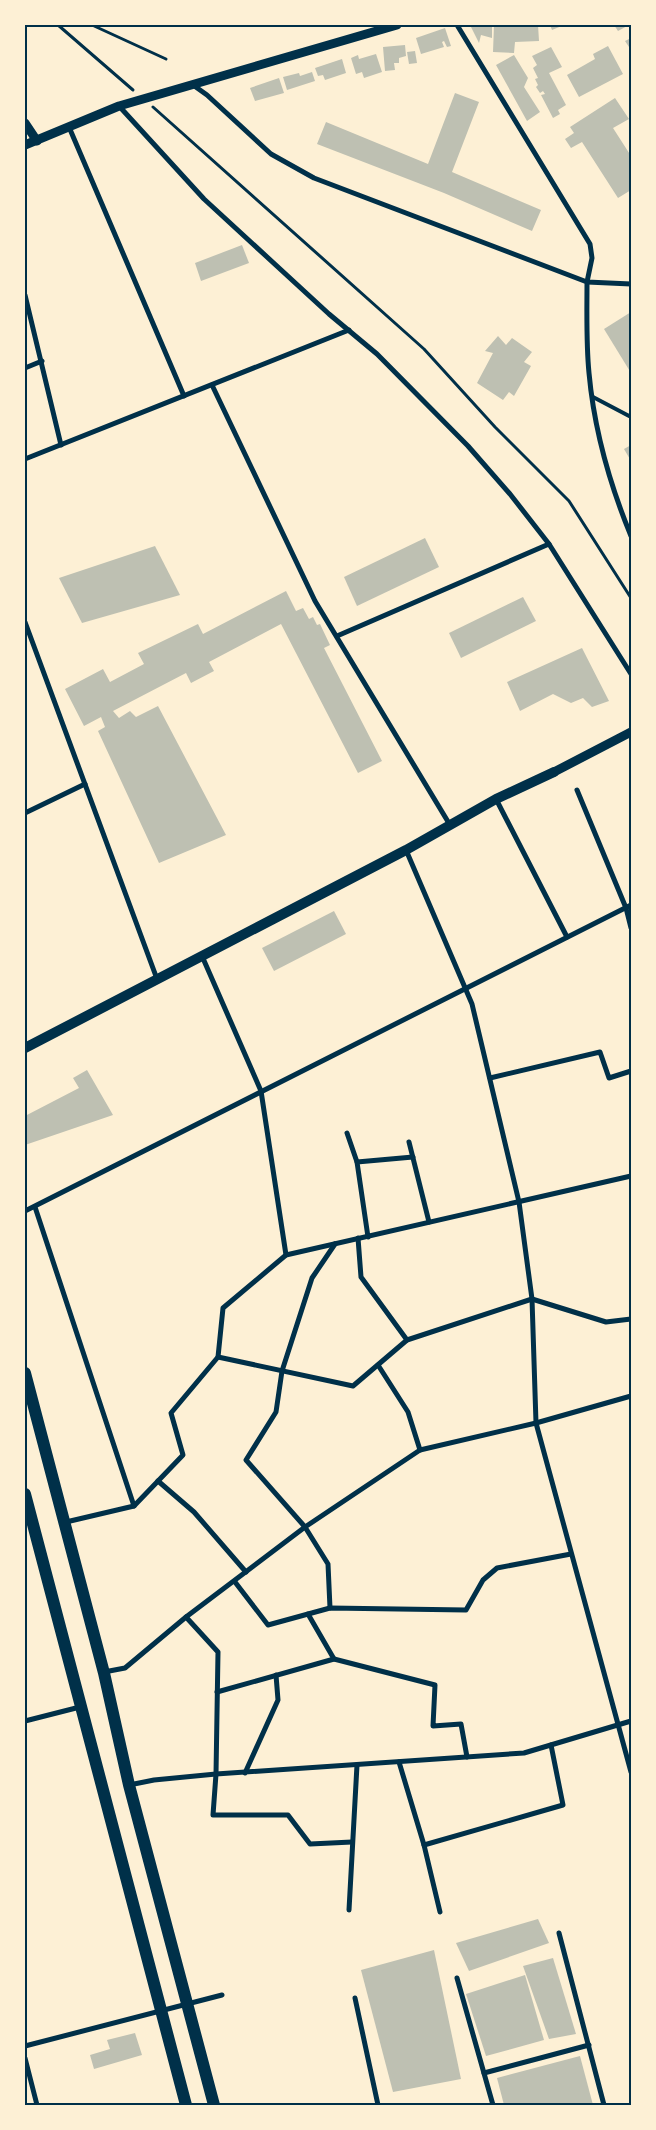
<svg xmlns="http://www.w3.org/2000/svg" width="656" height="2130" font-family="'IBM Plex Sans',sans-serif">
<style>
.building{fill:#bec0b2}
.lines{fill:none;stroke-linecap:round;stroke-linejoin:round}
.path{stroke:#003049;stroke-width:3}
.service{stroke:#003049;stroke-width:4}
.minor{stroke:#003049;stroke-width:5}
.tertiary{stroke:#003049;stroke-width:9}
.secondary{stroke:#003049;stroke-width:10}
.primary{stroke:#003049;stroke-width:12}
.neatline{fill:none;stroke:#003049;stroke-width:2}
</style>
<rect width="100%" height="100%" fill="#fdf0d5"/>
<g class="building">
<polygon points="470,25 492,25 492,38 481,35 479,43"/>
<polygon points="494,25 538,25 539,41 515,42 514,53 493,52"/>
<polygon points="550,25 564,25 552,30"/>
<polygon points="614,25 629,25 618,31"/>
<polygon points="445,28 451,46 447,47 444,41 442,42 444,47 421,54 416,38"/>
<polygon points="631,38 631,50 625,41"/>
<polygon points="405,45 406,56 399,58 399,63 394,63 395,70 385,71 383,47"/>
<polygon points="608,46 623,74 579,97 567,75 595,59 593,54"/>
<polygon points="551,47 562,67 549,73 566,105 558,110 560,114 553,118 541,95 545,94 543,91 540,93 536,87 538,85 535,79 538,78 533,68 537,65 532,56"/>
<polygon points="415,51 417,63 409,64 407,52"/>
<polygon points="376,54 382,72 364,78 362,72 356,74 351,58 358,55 359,59"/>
<polygon points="514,55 528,78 524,87 540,112 527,121 496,65"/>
<polygon points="342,59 346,73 325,80 323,75 318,76 315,68"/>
<polygon points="312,72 315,81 287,90 283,77 299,73 300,76"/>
<polygon points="279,78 284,93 255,101 250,88"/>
<polygon points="455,93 479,102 452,172 541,210 532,231 444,193 317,144 326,122 428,164"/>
<polygon points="615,98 629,119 613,128 631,156 631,190 618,198 582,142 571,148 565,139 574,133 570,127"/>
<polygon points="242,245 249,263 201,281 195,263"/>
<polygon points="631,312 631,373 604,329"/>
<polygon points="498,336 506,345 512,338 532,352 524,362 531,366 514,396 509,392 503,400 477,383 493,353 485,351"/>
<polygon points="631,445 631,461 624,449"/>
<polygon points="425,538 439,567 357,606 344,577"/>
<polygon points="155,546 180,595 82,623 59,578"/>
<polygon points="286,591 296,611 303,608 309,619 313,617 317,625 320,624 330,645 324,648 382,761 358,773 281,624 209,662 214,671 191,683 186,673 113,711 119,718 130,711 136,717 158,706 226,835 159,863 98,731 105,727 101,717 84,726 65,689 103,669 110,682 144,664 138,653 198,624 203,634"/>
<polygon points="523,597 536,621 461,658 449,633"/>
<polygon points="582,648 609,701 592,707 583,698 571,703 553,694 520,711 507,682"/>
<polygon points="334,911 346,934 274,971 262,948"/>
<polygon points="87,1070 113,1115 25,1145 25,1116 79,1088 73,1078"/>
<polygon points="538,1919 549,1943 469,1971 456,1943"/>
<polygon points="434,1950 461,2079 393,2092 361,1970"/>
<polygon points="553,1958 576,2034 549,2039 523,1966"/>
<polygon points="525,1975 544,2040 486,2056 466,1994"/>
<polygon points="135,2033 142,2055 94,2069 90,2055 110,2049 107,2040"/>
<polygon points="580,2056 593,2105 504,2105 497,2078"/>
</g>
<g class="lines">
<g class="path">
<polyline points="58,25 133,90"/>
<polyline points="92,25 166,59"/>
<polyline points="153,107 424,349 495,427 569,501 631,598"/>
</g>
<polyline class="service" points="593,397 631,417"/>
<g class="minor">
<polyline points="457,25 590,244 592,258 587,282 631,284"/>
<path d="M193 85 207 95 271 154 314 178 587 282C587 312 586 343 589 373 594 428 610 485 631 536"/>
<polyline points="119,106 204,199 329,314 377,354 468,446 510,494 549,544 631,674"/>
<polyline points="69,127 184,396"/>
<polyline points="25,295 61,445"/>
<polyline points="25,368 42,361"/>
<polyline points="212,385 315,601 450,825"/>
<polyline points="25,459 349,330"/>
<polyline points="25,622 157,979"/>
<polyline points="337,636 549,544"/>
<polyline points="577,790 626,908 631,928"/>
<polyline points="496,799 567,937"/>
<polyline points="25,813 85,784"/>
<polyline points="406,850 472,1004 519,1202 532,1299 536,1423 631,1772"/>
<polyline points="202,956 261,1091 286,1255"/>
<polyline points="490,1078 600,1052 609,1078 631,1071"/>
<polyline points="347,1133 357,1162 368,1237"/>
<polyline points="409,1142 429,1222"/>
<polyline points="357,1162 413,1157"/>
<polyline points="631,1176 286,1255 223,1308 218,1357 353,1386 407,1340 532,1299 606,1322 631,1319"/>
<polyline points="35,1207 134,1506"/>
<polyline points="25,1211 631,905"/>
<polyline points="358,1238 361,1277 407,1340"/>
<polyline points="378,1365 408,1412 420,1450"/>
<polyline points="158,1481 194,1512 246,1572"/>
<polyline points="66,1522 134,1506 183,1455 171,1413 218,1357"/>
<polyline points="235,1582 268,1625 330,1608 466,1610 483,1580 497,1568 571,1554"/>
<polyline points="330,1608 328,1564 305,1527 246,1460 276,1412 282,1371 312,1278 335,1244"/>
<polyline points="308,1614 334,1659"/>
<polyline points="186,1617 218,1652 216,1774 213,1815 288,1815 310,1844 352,1842"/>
<polyline points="104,1672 125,1668 186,1617 305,1527 420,1450 536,1423 631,1396"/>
<polyline points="217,1692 334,1659 435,1685 433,1726 461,1724 467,1757"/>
<polyline points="25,1721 80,1707"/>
<polyline points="399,1762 424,1845 440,1912"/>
<polyline points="245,1773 278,1700 276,1675"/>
<polyline points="129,1785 154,1780 216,1774 524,1753 631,1721"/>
<polyline points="424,1845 563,1805 551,1745"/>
<polyline points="349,1910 357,1765"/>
<polyline points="559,1933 604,2105"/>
<polyline points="457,1978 493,2105"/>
<polyline points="355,1998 378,2105"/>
<polyline points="25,2046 222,1995"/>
<polyline points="25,2058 37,2105"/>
<polyline points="484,2073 589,2045"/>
</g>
<g class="tertiary">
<polyline points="25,123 37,141"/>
<polyline points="25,145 119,106 397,25"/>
<polyline points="554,772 631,732"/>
</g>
<polyline class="secondary" points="25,1048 406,850 496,799 554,772"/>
<g class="primary">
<polyline points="25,1373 104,1673 129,1785 214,2105"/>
<polyline points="25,1494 186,2105"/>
</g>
</g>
<rect width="656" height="2130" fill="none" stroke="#fdf0d5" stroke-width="52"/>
<rect x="26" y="26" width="604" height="2078" class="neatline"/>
</svg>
